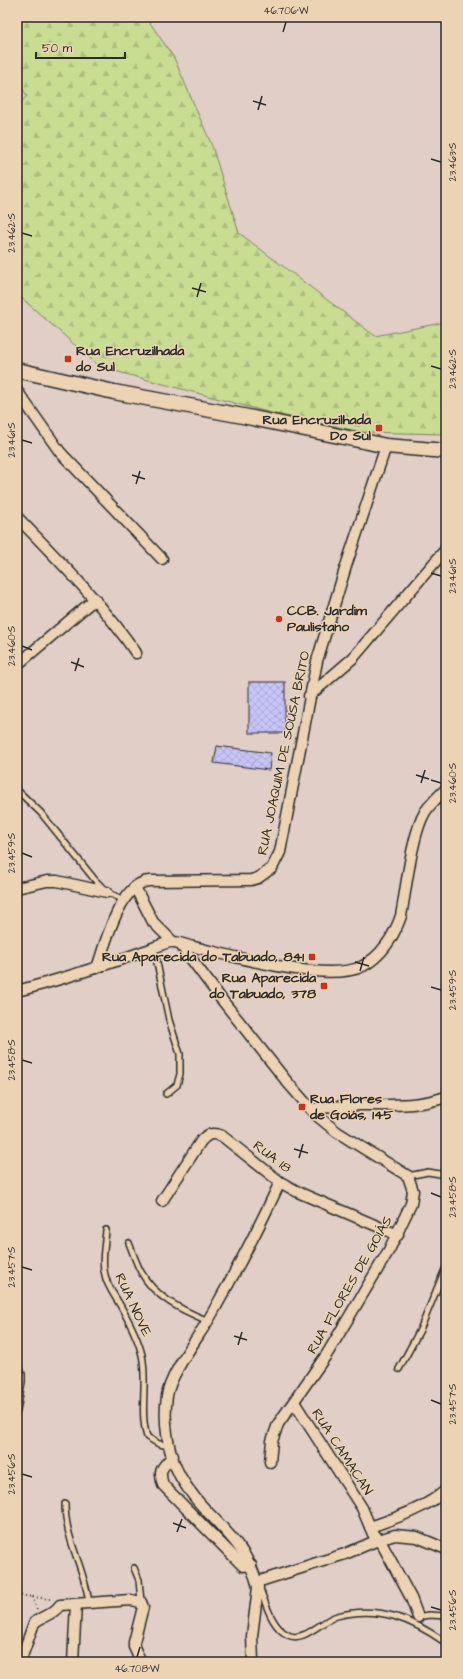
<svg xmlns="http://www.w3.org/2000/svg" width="463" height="1679" font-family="'Architects Daughter',sans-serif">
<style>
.forest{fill:url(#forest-firs);stroke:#7a845e}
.building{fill:url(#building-cross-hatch);stroke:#2b2b2b}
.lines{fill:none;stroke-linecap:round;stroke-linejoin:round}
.lane-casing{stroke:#2b2b2b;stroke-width:8}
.street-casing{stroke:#2b2b2b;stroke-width:13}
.secondary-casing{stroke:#2b2b2b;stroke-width:17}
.path{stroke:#2b2b2b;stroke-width:2;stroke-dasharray:1 3;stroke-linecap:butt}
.lane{stroke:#ebd3b3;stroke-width:5}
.street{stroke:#ebd3b3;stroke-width:10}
.secondary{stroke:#ebd3b3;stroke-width:14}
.ticks{fill:none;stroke:#2b2b2b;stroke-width:1.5}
.poi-dot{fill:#c8321e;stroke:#ebd3b3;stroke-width:1.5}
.labels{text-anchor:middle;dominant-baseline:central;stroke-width:3;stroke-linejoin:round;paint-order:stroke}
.poi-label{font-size:14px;font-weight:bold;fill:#2b2b2b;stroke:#ebd3b3;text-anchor:start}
.street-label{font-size:14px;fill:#2b2b2b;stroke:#ebd3b3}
.neatline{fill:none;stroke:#2b2b2b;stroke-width:1.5}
.ticks-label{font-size:10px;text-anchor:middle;fill:#2b2b2b}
</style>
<defs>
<pattern id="forest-firs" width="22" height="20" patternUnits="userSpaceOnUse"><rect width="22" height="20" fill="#c8dd92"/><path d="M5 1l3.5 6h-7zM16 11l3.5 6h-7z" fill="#acbe7e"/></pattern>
<pattern id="building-cross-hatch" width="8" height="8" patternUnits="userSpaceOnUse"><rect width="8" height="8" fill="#c7c4f7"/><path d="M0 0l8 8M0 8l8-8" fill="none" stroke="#aba9d4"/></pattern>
</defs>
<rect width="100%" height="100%" fill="#e0cec7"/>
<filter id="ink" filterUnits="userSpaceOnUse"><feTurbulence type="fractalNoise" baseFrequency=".025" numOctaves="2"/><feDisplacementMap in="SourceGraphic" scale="8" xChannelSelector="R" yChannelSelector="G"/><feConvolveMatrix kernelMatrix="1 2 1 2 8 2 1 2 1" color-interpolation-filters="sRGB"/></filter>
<g filter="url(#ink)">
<polygon class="forest" points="17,17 146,17 174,58 212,146 239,233 375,336 446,322 446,434 361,432 275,414 100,367 17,294 17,106 27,96 17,79"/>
<g class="building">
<rect x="249" y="682" width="36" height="51"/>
<polygon points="217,746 271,753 269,770 214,763"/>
</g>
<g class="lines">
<g class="lane-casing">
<g id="lane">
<polyline points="17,790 41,813 95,880 107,892 124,900"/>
<polyline points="154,948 169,1020 180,1054 180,1074 177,1085 166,1094"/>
<polyline points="408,1176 428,1172 446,1175"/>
<path d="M106 1230C105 1245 101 1261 105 1275 107 1286 115 1296 120 1305 129 1321 138 1338 142 1355 148 1382 139 1411 147 1437L159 1444 170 1446"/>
<path d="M129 1243C133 1253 136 1263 141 1272 155 1298 182 1310 208 1321"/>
<polyline points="17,1361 22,1374 22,1382 17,1411"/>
<polyline points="399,1369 420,1330 446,1267"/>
<path d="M65 1504C65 1540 85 1569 89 1603"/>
<polyline points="134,1568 139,1580 141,1602"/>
<path d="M260 1589C266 1604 272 1628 288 1635 304 1643 322 1620 337 1616 379 1605 412 1619 446 1643"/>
<polyline points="417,1617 429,1615 446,1616"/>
</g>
</g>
<g class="street-casing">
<g id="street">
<polyline points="17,391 60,452 162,559"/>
<path d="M17 517C59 561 102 603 136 653"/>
<polyline points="17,665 95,599"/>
<polyline points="309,696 353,658 446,549"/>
<polyline points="135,887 153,922 172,941"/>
<polyline points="17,888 47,881 57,881 107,892"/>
<polyline points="180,944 222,1000 288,1083 316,1115 337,1132 408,1176 413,1191 411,1204 389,1250 327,1354 278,1424 272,1441 270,1462"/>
<path d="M97 968C105 945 120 883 149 881L251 880 258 878 272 868 280 852 317 661 346 566 386 446"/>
<path d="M17 991C60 980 102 966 145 951 151 949 168 941 173 942 180 942 187 946 194 947 233 956 328 984 363 966 383 955 394 936 401 916 406 889 412 834 425 812 431 803 439 796 446 789"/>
<path d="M310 1109C327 1107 343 1106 360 1105 391 1105 416 1107 446 1097"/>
<path d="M162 1201 201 1141C207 1134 212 1132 222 1136L280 1182 300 1193 398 1235"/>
<polyline points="294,1402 362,1508 373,1534 383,1546 411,1598 418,1617"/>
<path d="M173 1456C162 1468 158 1469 163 1485L243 1566 251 1565"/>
<path d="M370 1527C394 1519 428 1507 446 1490"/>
<polyline points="257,1582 345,1554 378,1540 395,1535 417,1537 446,1549"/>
<path d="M20 1662 34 1623C43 1615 52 1616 60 1605L131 1600 141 1602 143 1607 134 1642V1647L141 1662"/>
<polyline points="73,1662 76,1604"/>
<path d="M253 1662 252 1636 258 1587C245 1535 204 1519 180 1476 168 1454 163 1422 167 1396 170 1373 201 1334 213 1312 237 1269 260 1226 280 1182"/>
</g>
</g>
<g class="secondary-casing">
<polyline id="secondary" points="17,370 114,392 243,416 368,442 386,446 446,451"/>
</g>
<g class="path">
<polyline points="17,1595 50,1599"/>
<polyline points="32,1597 37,1609"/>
</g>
<use href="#lane" class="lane"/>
<use href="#street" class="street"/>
<use href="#secondary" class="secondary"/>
</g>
</g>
<path class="ticks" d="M283 32 286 22M253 101 266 105M258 110 262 96M431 159 441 162M22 233 32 236M192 288 206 292M197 297 201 283M431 366 441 369M22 440 32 443M132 475 145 479M136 484 140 471M431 573 441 576M22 646 32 650M71 662 84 667M75 671 79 658M416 775 429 779M431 780 441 783M421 783 425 770M22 853 32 857M355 962 369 966M360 971 364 957M431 987 441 990M22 1060 32 1063M294 1149 308 1153M299 1158 303 1144M431 1193 441 1197M22 1267 32 1270M234 1336 247 1340M238 1345 242 1332M431 1400 441 1404M22 1474 32 1477M173 1523 186 1528M177 1532 182 1519M431 1607 441 1610M137 1657 140 1647"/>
<g class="poi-dot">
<rect x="64" y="355" width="8" height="8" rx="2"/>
<rect x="375" y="424" width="8" height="8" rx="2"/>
<circle cx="279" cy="619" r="4"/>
<rect x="308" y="953" width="8" height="8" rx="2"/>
<rect x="320" y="982" width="8" height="8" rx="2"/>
<rect x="298" y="1103" width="8" height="8" rx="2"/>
</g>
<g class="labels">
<g class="poi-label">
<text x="76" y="351">Rua Encruzilhada<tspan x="76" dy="16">do Sul</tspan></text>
<text x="371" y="420" text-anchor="end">Rua Encruzilhada<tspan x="371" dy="16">Do Sul</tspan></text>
<text x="287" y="611">CCB. Jardim<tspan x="287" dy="16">Paulistano</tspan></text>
<text x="304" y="957" text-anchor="end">Rua Aparecida do Tabuado, 841</text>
<text x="316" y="978" text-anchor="end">Rua Aparecida<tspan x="316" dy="16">do Tabuado, 378</tspan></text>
<text x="310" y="1099">Rua Flores<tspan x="310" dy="16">de Goiás, 145</tspan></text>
</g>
<g class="street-label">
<text transform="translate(284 753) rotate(-78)">RUA JOAQUIM DE SOUSA BRITO</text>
<text transform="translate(272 1157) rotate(37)">RUA 18</text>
<text transform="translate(350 1285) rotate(-60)">RUA FLORES DE GOIÁS</text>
<text transform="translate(133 1305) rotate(65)">RUA NOVE</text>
<text transform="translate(342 1452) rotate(57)">RUA CAMACAN</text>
</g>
</g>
<rect width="463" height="1679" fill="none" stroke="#ebd3b3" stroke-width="44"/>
<path d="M36 52v6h89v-6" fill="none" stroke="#2b2b2b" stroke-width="2"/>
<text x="42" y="52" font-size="12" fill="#2b2b2b" stroke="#ebd3b3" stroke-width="3" paint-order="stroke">50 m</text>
<rect x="22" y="22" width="419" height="1635" class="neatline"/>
<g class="ticks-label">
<text x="286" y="14">46.706°W</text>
<text transform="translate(452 162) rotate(-90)" y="4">23.463°S</text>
<text transform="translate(11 233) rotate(-90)" y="4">23.462°S</text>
<text transform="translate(452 369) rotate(-90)" y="4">23.462°S</text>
<text transform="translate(11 440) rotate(-90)" y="4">23.461°S</text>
<text transform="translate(452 576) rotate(-90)" y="4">23.461°S</text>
<text transform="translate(11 646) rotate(-90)" y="4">23.460°S</text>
<text transform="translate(452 783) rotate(-90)" y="4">23.460°S</text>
<text transform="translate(11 853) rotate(-90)" y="4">23.459°S</text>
<text transform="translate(452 990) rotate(-90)" y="4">23.459°S</text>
<text transform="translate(11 1060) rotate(-90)" y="4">23.458°S</text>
<text transform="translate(452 1197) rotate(-90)" y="4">23.458°S</text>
<text transform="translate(11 1267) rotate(-90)" y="4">23.457°S</text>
<text transform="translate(452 1404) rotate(-90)" y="4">23.457°S</text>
<text transform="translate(11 1474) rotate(-90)" y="4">23.456°S</text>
<text transform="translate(452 1610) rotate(-90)" y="4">23.456°S</text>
<text x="137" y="1672">46.708°W</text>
</g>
</svg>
